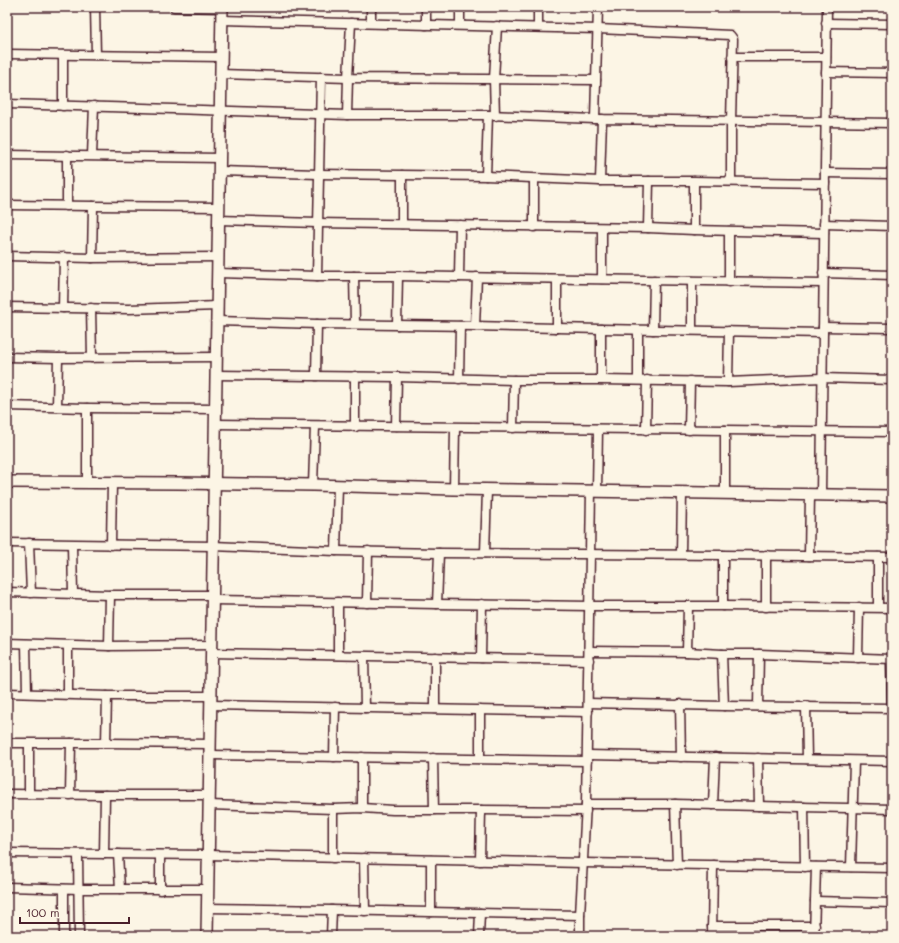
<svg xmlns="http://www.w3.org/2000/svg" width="899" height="943" font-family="Mali,sans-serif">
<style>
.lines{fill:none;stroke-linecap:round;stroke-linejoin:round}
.street-casing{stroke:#4a1f2b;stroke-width:11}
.secondary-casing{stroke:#4a1f2b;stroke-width:14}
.street{stroke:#fcf5e5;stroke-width:8}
.secondary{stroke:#fcf5e5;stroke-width:11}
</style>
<rect width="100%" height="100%" fill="#fcf5e5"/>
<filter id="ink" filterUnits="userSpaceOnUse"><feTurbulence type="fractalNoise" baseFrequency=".025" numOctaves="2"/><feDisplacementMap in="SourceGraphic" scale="8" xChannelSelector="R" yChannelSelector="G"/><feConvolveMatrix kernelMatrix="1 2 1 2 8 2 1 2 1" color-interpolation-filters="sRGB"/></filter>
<g filter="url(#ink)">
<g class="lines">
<g class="street-casing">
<g id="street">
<polyline points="95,7 96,55"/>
<polyline points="174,7 222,8"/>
<polyline points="222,20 598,29 730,35 733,39 731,121 731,181"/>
<polyline points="371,23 371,7"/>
<polyline points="826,23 892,24"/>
<polyline points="426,25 426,7"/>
<polyline points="460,25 460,7"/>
<polyline points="538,27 538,7"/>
<polyline points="7,54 222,57"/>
<polyline points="63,55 63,106"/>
<polyline points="732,57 826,57"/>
<polyline points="826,72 892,73"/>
<polyline points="221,74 348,78 596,80"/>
<polyline points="7,104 143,108 347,115 488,115 595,119 825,122 892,123"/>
<polyline points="347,115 348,78 351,23"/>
<polyline points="495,116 494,79 497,26"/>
<polyline points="595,119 598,7"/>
<polyline points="7,155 220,158"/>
<polyline points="92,155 94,106"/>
<polyline points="220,171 318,174 486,176 600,181 694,181 825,183"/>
<polyline points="825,173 892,174"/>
<polyline points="486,176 488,115"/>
<polyline points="534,179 534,227"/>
<polyline points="600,181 602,119"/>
<polyline points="694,181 694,230"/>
<polyline points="7,205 93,206 219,207"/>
<polyline points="67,206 67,155"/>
<polyline points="219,220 317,223 648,228 694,230 824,233"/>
<polyline points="402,224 402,175"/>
<polyline points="824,224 892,226"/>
<polyline points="602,228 602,279"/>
<polyline points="648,228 649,181"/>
<polyline points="7,256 92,258 218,257"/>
<polyline points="92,258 93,206"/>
<polyline points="218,273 317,276 398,276 823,283"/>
<polyline points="823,273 892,275"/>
<polyline points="317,276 321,77"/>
<polyline points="354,276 355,324"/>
<polyline points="459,277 460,225"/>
<polyline points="729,282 729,231"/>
<polyline points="7,307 129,309 218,306"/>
<polyline points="63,308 64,257"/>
<polyline points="91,308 92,358"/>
<polyline points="217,321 317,324 475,326 601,329 823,333"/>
<polyline points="397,325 398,276"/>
<polyline points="475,326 477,277"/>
<polyline points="823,327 892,328"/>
<polyline points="557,328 557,279"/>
<polyline points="653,330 654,280"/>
<polyline points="692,330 692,281"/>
<polyline points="7,357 58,358 217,357"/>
<polyline points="216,375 397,377 514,380 601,380 728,382 822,378 892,380"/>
<polyline points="316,376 317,324"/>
<polyline points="355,376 355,427"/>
<polyline points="459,379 460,326"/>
<polyline points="601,380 601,329"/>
<polyline points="638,380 638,330"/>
<polyline points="728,382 729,331"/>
<polyline points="7,406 87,408 216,409"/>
<polyline points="57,407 58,358"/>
<polyline points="87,408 87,483"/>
<polyline points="215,424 892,432"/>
<polyline points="396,426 397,377"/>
<polyline points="513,428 514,380"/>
<polyline points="646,430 647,380"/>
<polyline points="689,430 690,381"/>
<polyline points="725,430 725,494"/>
<polyline points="313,485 315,426"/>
<polyline points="454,489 455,428"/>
<polyline points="597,491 598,429"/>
<polyline points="821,495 827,7"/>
<polyline points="7,543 213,546 336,551 439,553 723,555 892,557"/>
<polyline points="29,543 31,593"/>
<polyline points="72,545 73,594"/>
<polyline points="111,545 112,483"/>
<polyline points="336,551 338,486"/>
<polyline points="485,553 487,490"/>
<polyline points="681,554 682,493"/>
<polyline points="766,555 766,607"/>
<polyline points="809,556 810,495"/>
<polyline points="878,557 878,607"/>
<polyline points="7,592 110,595 213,595"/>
<polyline points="213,600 437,604 590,606 723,606 892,608"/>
<polyline points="367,603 368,551"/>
<polyline points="437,604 439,553"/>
<polyline points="723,606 723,555"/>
<polyline points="7,643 109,646 212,645"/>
<polyline points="26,644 27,693"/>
<polyline points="68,645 68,694"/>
<polyline points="109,646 110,595"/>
<polyline points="589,651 687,652 722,654 759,654 892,659"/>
<polyline points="687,652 688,606"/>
<polyline points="212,653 589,660"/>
<polyline points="722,654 724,706"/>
<polyline points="338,655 338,602"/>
<polyline points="364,656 365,708"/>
<polyline points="435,657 435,709"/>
<polyline points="481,658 482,604"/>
<polyline points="858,658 859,607"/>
<polyline points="891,659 892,708"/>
<polyline points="7,693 107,696 211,696"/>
<polyline points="588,703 724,706 892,708"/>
<polyline points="680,704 681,757"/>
<polyline points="211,705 588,712"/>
<polyline points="758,706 759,654"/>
<polyline points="806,706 807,759"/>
<polyline points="480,710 480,759"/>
<polyline points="7,743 106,743 210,744"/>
<polyline points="106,743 107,696"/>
<polyline points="29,744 29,794"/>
<polyline points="210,755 587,761"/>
<polyline points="588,755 892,761"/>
<polyline points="334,757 335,707"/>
<polyline points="362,757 362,808"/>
<polyline points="433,758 434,810"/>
<polyline points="758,758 759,806"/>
<polyline points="7,794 105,795 209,795"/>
<polyline points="70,795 71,743"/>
<polyline points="586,804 675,804 892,809"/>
<polyline points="675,804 677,865"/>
<polyline points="209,805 333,809 362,808 393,810 481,810 586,811"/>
<polyline points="713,805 715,757"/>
<polyline points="804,807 805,867"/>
<polyline points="7,853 208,855 583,863 892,868"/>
<polyline points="78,854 79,936"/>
<polyline points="104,854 105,795"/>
<polyline points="118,854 120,889"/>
<polyline points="160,855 160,890"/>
<polyline points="333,858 333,809"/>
<polyline points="364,858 365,911"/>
<polyline points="431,860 431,912"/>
<polyline points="480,861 481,810"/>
<polyline points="851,867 854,761"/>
<polyline points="7,887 79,889 208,889"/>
<polyline points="815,901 892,903"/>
<polyline points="207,908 332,910 580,915"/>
<polyline points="712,926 815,926"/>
<polyline points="64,936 64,889"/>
<polyline points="331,936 332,910"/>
<polyline points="479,936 480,913"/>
<polyline points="580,936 580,915 586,804 591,491"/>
<polyline points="712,936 713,865"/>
<polyline points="814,936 816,867"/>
</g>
</g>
<g class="secondary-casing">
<g id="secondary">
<polyline points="7,482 178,483 313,485 454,489 892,496"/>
<polyline points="207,936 222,7"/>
</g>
</g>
<use href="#street" class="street"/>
<use href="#secondary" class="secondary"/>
</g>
</g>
<rect width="899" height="943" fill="none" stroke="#fcf5e5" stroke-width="24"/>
<rect x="12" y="12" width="875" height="919" fill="none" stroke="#4a1f2b" stroke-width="1.5" filter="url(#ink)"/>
<path d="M20 917v6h109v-6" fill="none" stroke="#4a1f2b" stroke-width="2"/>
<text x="26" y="917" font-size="12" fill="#4a1f2b" stroke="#fcf5e5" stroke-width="3" paint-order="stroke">100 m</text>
</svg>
